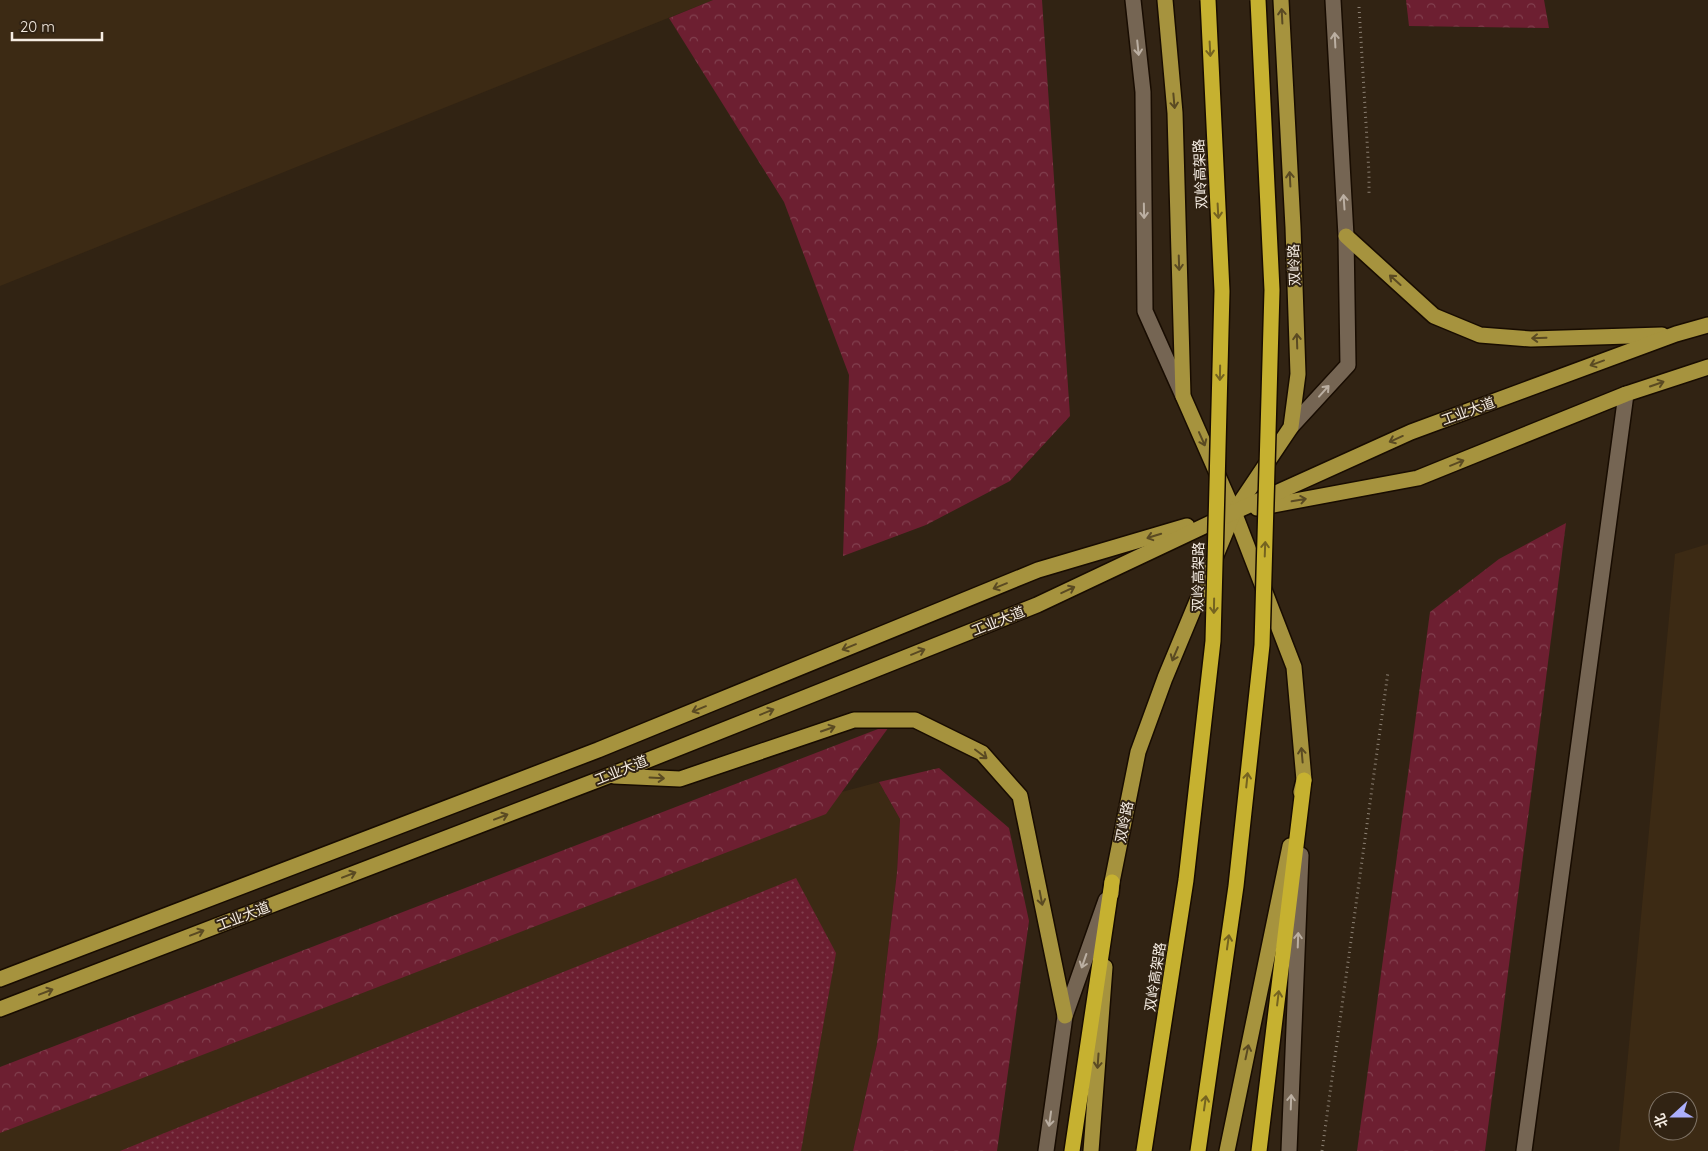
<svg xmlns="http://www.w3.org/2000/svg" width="1708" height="1151" font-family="Quicksand,'Noto Sans SC',sans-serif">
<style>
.built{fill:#3c2a14;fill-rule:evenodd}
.grass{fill:url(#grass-dots)}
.forest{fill:url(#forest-crowns)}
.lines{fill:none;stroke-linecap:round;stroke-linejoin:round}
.minor-casing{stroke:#180c01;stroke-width:18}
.major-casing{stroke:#180c01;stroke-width:18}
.highway-casing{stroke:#180c01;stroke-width:18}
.path{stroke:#8c8073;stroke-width:3;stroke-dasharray:1 4;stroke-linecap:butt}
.minor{stroke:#756553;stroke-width:15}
.major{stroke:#a6933e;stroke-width:15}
.highway{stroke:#c6b130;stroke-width:15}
.highway-bridge-casing{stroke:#180c01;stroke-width:18;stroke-linecap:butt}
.highway-bridge{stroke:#c6b130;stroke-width:15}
.oneway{stroke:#5a4a22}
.oneway2{stroke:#bbafa2}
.oneway3{stroke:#746320}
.labels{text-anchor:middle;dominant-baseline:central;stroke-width:4;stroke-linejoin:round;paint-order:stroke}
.street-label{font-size:14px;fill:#f5ece2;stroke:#312313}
</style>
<defs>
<pattern id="grass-dots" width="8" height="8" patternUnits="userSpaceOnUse" patternTransform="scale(1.25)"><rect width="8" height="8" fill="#6d1f31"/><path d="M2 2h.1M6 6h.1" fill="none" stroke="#82404f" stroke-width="1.8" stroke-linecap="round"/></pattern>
<pattern id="forest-crowns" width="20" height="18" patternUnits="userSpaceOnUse" patternTransform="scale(1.25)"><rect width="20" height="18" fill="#6d1f31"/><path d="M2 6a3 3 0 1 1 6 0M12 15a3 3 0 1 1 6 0" fill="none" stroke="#82404f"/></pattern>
</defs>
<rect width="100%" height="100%" fill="#312313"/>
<g class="built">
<polygon points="0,0 713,0 0,286"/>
<path d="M1708 544V1151H1619L1675 554ZM1658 1101H1688V1131H1658Z"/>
<polygon points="879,782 900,819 897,872 877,1044 853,1151 0,1151 0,1120 808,801"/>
</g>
<polygon class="grass" points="796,878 836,953 801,1151 120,1151"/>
<g class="forest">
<polygon points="713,0 1042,0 1070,416 1010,481 926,525 843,556 849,375 784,202 669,18"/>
<polygon points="1406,0 1544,0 1549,28 1409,26"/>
<polygon points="1566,523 1485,1151 1357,1151 1430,612 1499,559"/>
<polygon points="891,724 826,814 0,1133 0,1067"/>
<polygon points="939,768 1009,828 1029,921 997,1151 853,1151 877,1044 897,872 900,819 879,782"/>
</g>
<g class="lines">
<g class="minor-casing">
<g id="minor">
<polyline points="1133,0 1143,92 1145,311 1183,396"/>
<polyline points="1291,427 1348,365 1346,236 1333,0"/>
<polyline points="1046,1151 1065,1016 1106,900"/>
<polyline points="1289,1151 1301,855"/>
<polyline points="1524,1151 1626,394"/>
</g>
</g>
<g class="major-casing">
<g id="major">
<polyline points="1165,0 1175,113 1183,396 1234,512 1294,667 1304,780 1301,792"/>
<polyline points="1346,236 1434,316 1480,335 1531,339 1662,335"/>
<polyline points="1257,508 1418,478 1626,394 1708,367"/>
<polyline points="614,776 680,779 854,720 915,720 982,753 1020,796 1065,1016"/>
<polyline points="1111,894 1112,882 1138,752 1165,678 1234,512 1291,427 1298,374 1293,227 1281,0"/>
<polyline points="0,979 598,750 1038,570 1187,526"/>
<polyline points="0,1009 608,776 1037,605 1234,512 1411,432 1676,334 1708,325"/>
<polyline points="1091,1151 1105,967"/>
<polyline points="1227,1151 1290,846"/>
</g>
</g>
<g class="highway-casing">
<g id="highway">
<polyline points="1072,1151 1112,882"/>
<polyline points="1259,1151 1304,780"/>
</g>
</g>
<g class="path">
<polyline points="1359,7 1369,174 1369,195"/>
<polyline points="1322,1151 1388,672"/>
</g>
<use href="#minor" class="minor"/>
<use href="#major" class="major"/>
<use href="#highway" class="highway"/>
<g class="highway-bridge-casing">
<g id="highway-bridge">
<polyline points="1144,1151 1186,880 1213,641 1222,291 1208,0"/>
<polyline points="1198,1151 1236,886 1262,645 1272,290 1258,0"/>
</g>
</g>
<use href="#highway-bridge" class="highway-bridge"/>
</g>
<defs><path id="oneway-shaft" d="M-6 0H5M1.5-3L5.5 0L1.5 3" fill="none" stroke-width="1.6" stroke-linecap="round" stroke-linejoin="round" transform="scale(1.25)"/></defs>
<g class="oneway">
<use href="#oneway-shaft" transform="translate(1282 16) rotate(-93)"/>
<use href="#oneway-shaft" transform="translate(1174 101) rotate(85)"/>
<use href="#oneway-shaft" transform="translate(1290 179) rotate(-93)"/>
<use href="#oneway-shaft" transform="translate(1179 263) rotate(88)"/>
<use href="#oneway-shaft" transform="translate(1395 280) rotate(-138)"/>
<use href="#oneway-shaft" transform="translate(1539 338) rotate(178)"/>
<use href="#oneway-shaft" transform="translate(1297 341) rotate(-92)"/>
<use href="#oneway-shaft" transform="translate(1597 363) rotate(160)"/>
<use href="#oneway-shaft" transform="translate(1657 384) rotate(-19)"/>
<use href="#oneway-shaft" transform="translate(1202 439) rotate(66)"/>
<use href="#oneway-shaft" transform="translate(1396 439) rotate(156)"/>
<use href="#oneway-shaft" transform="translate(1457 463) rotate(-22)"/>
<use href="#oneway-shaft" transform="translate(1299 500) rotate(-10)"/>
<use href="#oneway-shaft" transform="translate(1154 536) rotate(163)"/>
<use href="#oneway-shaft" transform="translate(1000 586) rotate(158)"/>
<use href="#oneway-shaft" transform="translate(1068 590) rotate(-25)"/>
<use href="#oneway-shaft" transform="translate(849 647) rotate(158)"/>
<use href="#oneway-shaft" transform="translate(918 652) rotate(-22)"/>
<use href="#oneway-shaft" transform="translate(1175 654) rotate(113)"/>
<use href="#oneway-shaft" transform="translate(699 709) rotate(158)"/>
<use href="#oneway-shaft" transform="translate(767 712) rotate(-22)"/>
<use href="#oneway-shaft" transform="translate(828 729) rotate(-19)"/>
<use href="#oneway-shaft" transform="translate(981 754) rotate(37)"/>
<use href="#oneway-shaft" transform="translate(1302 755) rotate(-95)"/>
<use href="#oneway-shaft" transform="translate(657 778) rotate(3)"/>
<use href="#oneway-shaft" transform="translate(501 817) rotate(-21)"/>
<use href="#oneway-shaft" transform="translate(349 875) rotate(-21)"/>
<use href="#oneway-shaft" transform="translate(1041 898) rotate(79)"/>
<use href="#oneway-shaft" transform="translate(197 933) rotate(-21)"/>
<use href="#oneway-shaft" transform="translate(46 992) rotate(-21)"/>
<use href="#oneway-shaft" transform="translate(1247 1052) rotate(-78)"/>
<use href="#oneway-shaft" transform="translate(1098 1061) rotate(94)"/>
</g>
<g class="oneway2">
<use href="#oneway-shaft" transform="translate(1335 40) rotate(-93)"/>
<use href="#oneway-shaft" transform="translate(1138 48) rotate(84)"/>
<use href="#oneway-shaft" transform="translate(1344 202) rotate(-94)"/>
<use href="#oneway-shaft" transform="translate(1144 211) rotate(89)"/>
<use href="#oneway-shaft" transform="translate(1324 391) rotate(-48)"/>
<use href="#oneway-shaft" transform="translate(1298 940) rotate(-88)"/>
<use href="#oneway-shaft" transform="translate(1084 961) rotate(109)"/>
<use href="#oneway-shaft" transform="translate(1291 1102) rotate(-88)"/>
<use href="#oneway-shaft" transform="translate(1050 1119) rotate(98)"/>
</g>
<g class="oneway3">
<use href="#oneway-shaft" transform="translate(1210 49) rotate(87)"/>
<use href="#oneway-shaft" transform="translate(1218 211) rotate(87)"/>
<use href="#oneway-shaft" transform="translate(1220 373) rotate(91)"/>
<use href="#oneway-shaft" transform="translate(1265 549) rotate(-88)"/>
<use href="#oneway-shaft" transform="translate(1214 606) rotate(91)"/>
<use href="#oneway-shaft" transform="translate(1247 780) rotate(-84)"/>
<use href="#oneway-shaft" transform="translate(1228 942) rotate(-82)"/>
<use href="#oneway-shaft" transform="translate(1278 998) rotate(-83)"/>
<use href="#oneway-shaft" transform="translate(1205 1103) rotate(-82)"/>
</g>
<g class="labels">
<g class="street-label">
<text transform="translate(1200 174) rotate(-93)">双岭高架路</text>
<text transform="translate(1294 265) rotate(-92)">双岭路</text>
<text transform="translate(1468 411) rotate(-20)">工业大道</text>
<text transform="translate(1198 577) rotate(-89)">双岭高架路</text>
<text transform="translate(998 621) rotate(-22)">工业大道</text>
<text transform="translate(621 770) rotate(-22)">工业大道</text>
<text transform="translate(1124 822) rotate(-79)">双岭路</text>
<text transform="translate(243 916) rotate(-21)">工业大道</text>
<text transform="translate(1155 977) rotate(-81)">双岭高架路</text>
</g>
</g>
<g transform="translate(1673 1116) rotate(249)"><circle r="24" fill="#312313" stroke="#7f7366"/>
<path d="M0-4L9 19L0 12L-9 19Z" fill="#acaffb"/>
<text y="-8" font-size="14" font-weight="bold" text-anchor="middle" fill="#f5ece2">北</text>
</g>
<path d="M12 32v8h90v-8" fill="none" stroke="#f5ece2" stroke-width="2.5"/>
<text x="20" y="32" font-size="15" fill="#f5ece2" stroke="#312313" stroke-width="4" paint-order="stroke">20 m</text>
</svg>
